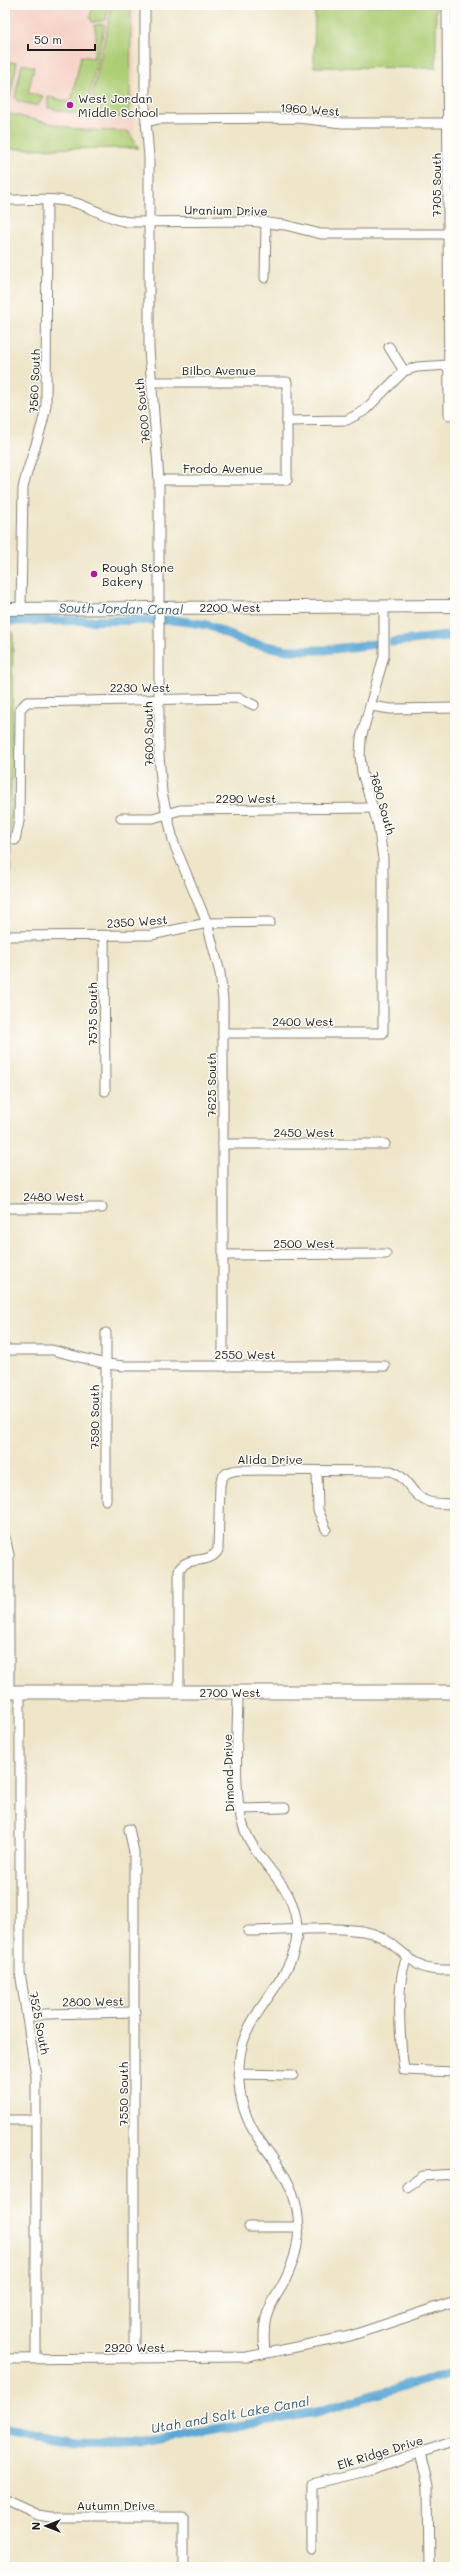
<svg xmlns="http://www.w3.org/2000/svg" width="460" height="2572" font-family="Mali,sans-serif">
<style>
.built{fill:#f6d1c5}
.green{fill:#adcd75;stroke:#647448}
.lines{fill:none;stroke-linecap:round;stroke-linejoin:round}
.canal{stroke:#5ba7d4;stroke-width:9}
.minor-casing{stroke:#868173;stroke-width:11}
.tertiary-casing{stroke:#868173;stroke-width:14}
.secondary-casing{stroke:#868173;stroke-width:15}
.minor{stroke:#fff;stroke-width:9}
.tertiary{stroke:#fff;stroke-width:12}
.secondary{stroke:#fff;stroke-width:13}
.poi-dot{fill:#b5179e;stroke:#fdfcf7;stroke-width:1.5}
.labels{text-anchor:middle;dominant-baseline:central;stroke-width:3;stroke-linejoin:round;paint-order:stroke}
.poi-label{font-size:12px;fill:#1c1c1c;stroke:#fdfcf7;text-anchor:start}
.street-label{font-size:12px;fill:#1c1c1c;stroke:#fdfcf7}
.water-label{font-size:13px;font-style:italic;fill:#385b6f;stroke:#fdfcf7}
</style>
<rect width="100%" height="100%" fill="#fdfcf7"/>
<filter id="ink" filterUnits="userSpaceOnUse"><feTurbulence type="fractalNoise" baseFrequency=".025" numOctaves="2"/><feDisplacementMap in="SourceGraphic" scale="8" xChannelSelector="R" yChannelSelector="G"/><feConvolveMatrix kernelMatrix="1 2 1 2 8 2 1 2 1" color-interpolation-filters="sRGB"/></filter>
<filter id="wash" filterUnits="userSpaceOnUse"><feTurbulence type="fractalNoise" baseFrequency=".012" numOctaves="4" result="noise"/><feDisplacementMap in="SourceGraphic" scale="16" xChannelSelector="R" yChannelSelector="G"/><feGaussianBlur stdDeviation="0.9" result="paint"/><feColorMatrix in="noise" values="0 0 0 0 0 0 0 0 0 0 0 0 0 0 0 0 0 1.4 0 .05"/><feComposite in="paint" operator="in"/></filter>
<g filter="url(#wash)">
<rect width="100%" height="100%" fill="#efe6ca"/>
<polygon class="built" points="5,5 135,5 134,141 139,148 5,149"/>
<g class="green">
<polygon points="93,5 109,5 106,20 92,22 90,17"/>
<polygon points="112,5 131,5 130,114 128,117 88,116"/>
<polygon points="315,5 436,5 436,68 314,67"/>
<path d="M105 24 85 116 48 108V97L71 102 81 56 93 58C97 47 97 36 94 25Z"/>
<polygon points="5,61 17,63 10,96 7,99 5,98"/>
<polygon points="22,64 34,67 28,93 43,96 38,106 17,101 15,97"/>
<polygon points="5,113 80,130 128,131 139,148 5,149"/>
<polygon points="5,632 13,632 10,881 5,881"/>
</g>
<g class="lines">
<g class="canal">
<polyline points="5,621 174,620 208,625 245,642 287,650 325,650 376,644"/>
<polyline points="393,642 455,635"/>
<polyline points="5,2429 75,2442 142,2443 316,2412 455,2371"/>
</g>
</g>
</g>
<g filter="url(#ink)">
<g class="lines">
<g class="minor-casing">
<g id="minor">
<polyline points="145,5 145,110 149,157 149,349 159,480 159,755 162,793 174,844 207,923 220,973 223,1000 223,1366"/>
<polyline points="447,5 449,415"/>
<polyline points="146,122 158,119 298,118 342,123 448,123"/>
<path d="M5 200C28 200 53 197 76 203 95 209 108 219 128 222L249 221 285 225 321 234H448"/>
<polyline points="265,278 266,222"/>
<polyline points="389,347 404,371"/>
<polyline points="151,382 287,382 287,480 159,480"/>
<polyline points="287,421 347,420 364,411 404,371 417,367 449,365"/>
<path d="M21 609 23 488C29 460 42 434 46 405L47 200"/>
<polyline points="370,706 391,709 455,708"/>
<polyline points="121,818 153,818 180,810 373,808"/>
<polyline points="15,840 19,821 20,716 20,709 27,702 239,698 254,705"/>
<polyline points="5,936 151,935 207,923 270,922"/>
<polyline points="104,936 105,1091"/>
<polyline points="223,1033 383,1033 383,858 378,825 362,773 360,756 361,738 384,656 384,607"/>
<polyline points="223,1144 385,1144"/>
<polyline points="5,1208 102,1208"/>
<polyline points="223,1255 386,1254"/>
<polyline points="106,1333 106,1500"/>
<polyline points="5,1350 52,1350 106,1364 124,1366 385,1366"/>
<polyline points="317,1471 318,1510 326,1529"/>
<polyline points="5,1537 9,1555 9,1692"/>
<polyline points="20,1692 20,1972 36,2076 36,2359"/>
<path d="M179 1692V1570C188 1554 209 1566 218 1550L220 1485C222 1473 229 1471 240 1470L391 1471C407 1476 410 1493 424 1500 433 1505 445 1503 455 1504"/>
<path d="M238 1692C238 1729 232 1795 244 1828 258 1867 297 1884 297 1931 296 1981 246 2008 240 2056 236 2085 242 2114 258 2138 275 2162 292 2180 297 2210 302 2236 295 2262 282 2286 276 2296 269 2306 266 2318 263 2329 264 2341 265 2353"/>
<polyline points="240,1809 285,1808"/>
<polyline points="129,1829 134,1852 134,2359"/>
<path d="M248 1931C282 1931 340 1925 371 1933 390 1938 402 1955 419 1965 429 1971 443 1970 455 1970"/>
<path d="M408 1956C395 1978 400 2044 404 2070L455 2072"/>
<polyline points="27,2018 45,2014 135,2012"/>
<polyline points="238,2074 293,2075"/>
<polyline points="5,2120 36,2120"/>
<polyline points="407,2187 423,2176 455,2174"/>
<polyline points="249,2227 299,2227"/>
<polyline points="5,2359 247,2357 350,2336 455,2301"/>
<polyline points="420,2453 428,2485 429,2567"/>
<polyline points="5,2500 38,2515 50,2517 183,2517 183,2567"/>
<polyline points="312,2548 312,2484 362,2472 455,2441"/>
</g>
</g>
<g class="tertiary-casing">
<polyline id="tertiary" points="5,609 455,606"/>
</g>
<g class="secondary-casing">
<polyline id="secondary" points="5,1692 455,1692"/>
</g>
<use href="#minor" class="minor"/>
<use href="#tertiary" class="tertiary"/>
<use href="#secondary" class="secondary"/>
</g>
</g>
<g class="poi-dot">
<circle cx="70" cy="105" r="4"/>
<circle cx="94" cy="574" r="4"/>
</g>
<g class="labels">
<g class="poi-label">
<text x="78" y="98">West Jordan<tspan x="78" dy="14">Middle School</tspan></text>
<text x="102" y="567">Rough Stone<tspan x="102" dy="14">Bakery</tspan></text>
</g>
<g class="street-label">
<text transform="translate(310 109) rotate(4)">1960 West</text>
<text transform="translate(436 185) rotate(-90)">7705 South</text>
<text transform="translate(226 210) rotate(1)">Uranium Drive</text>
<text x="219" y="370">Bilbo Avenue</text>
<text transform="translate(34 381) rotate(-88)">7560 South</text>
<text transform="translate(142 411) rotate(-96)">7600 South</text>
<text x="223" y="468">Frodo Avenue</text>
<text x="230" y="607">2200 West</text>
<text x="140" y="687">2230 West</text>
<text transform="translate(148 734) rotate(-91)">7600 South</text>
<text x="246" y="798">2290 West</text>
<text transform="translate(383 803) rotate(74)">7680 South</text>
<text transform="translate(137 921) rotate(-4)">2350 West</text>
<text transform="translate(92 1014) rotate(-90)">7575 South</text>
<text x="303" y="1021">2400 West</text>
<text transform="translate(211 1085) rotate(-90)">7625 South</text>
<text x="304" y="1132">2450 West</text>
<text x="54" y="1196">2480 West</text>
<text x="304" y="1243">2500 West</text>
<text x="245" y="1354">2550 West</text>
<text transform="translate(94 1417) rotate(-90)">7590 South</text>
<text x="270" y="1459">Alida Drive</text>
<text x="230" y="1692">2700 West</text>
<text transform="translate(228 1773) rotate(-92)">Dimond Drive</text>
<text transform="translate(93 2001) rotate(-1)">2800 West</text>
<text transform="translate(40 2023) rotate(79)">7525 South</text>
<text transform="translate(123 2094) rotate(-90)">7550 South</text>
<text x="135" y="2347">2920 West</text>
<text transform="translate(380 2452) rotate(-17)">Elk Ridge Drive</text>
<text x="116" y="2505">Autumn Drive</text>
</g>
<g class="water-label">
<text transform="translate(121 608) rotate(1)">South Jordan Canal</text>
<text transform="translate(230 2414) rotate(-10)">Utah and Salt Lake Canal</text>
</g>
</g>
<rect width="460" height="2572" fill="none" stroke="#fdfcf7" stroke-width="20"/>
<g transform="translate(46 2526) rotate(270)" stroke="#fdfcf7" stroke-width="3" paint-order="stroke">
<path d="M0-3L7 15L0 10L-7 15Z" fill="#1c1c1c"/>
<text y="-6" font-size="11" font-weight="bold" text-anchor="middle" fill="#1c1c1c">N</text>
</g>
<path d="M28 44v6h67v-6" fill="none" stroke="#1c1c1c" stroke-width="2"/>
<text x="34" y="44" font-size="12" fill="#1c1c1c" stroke="#fdfcf7" stroke-width="3" paint-order="stroke">50 m</text>
</svg>
